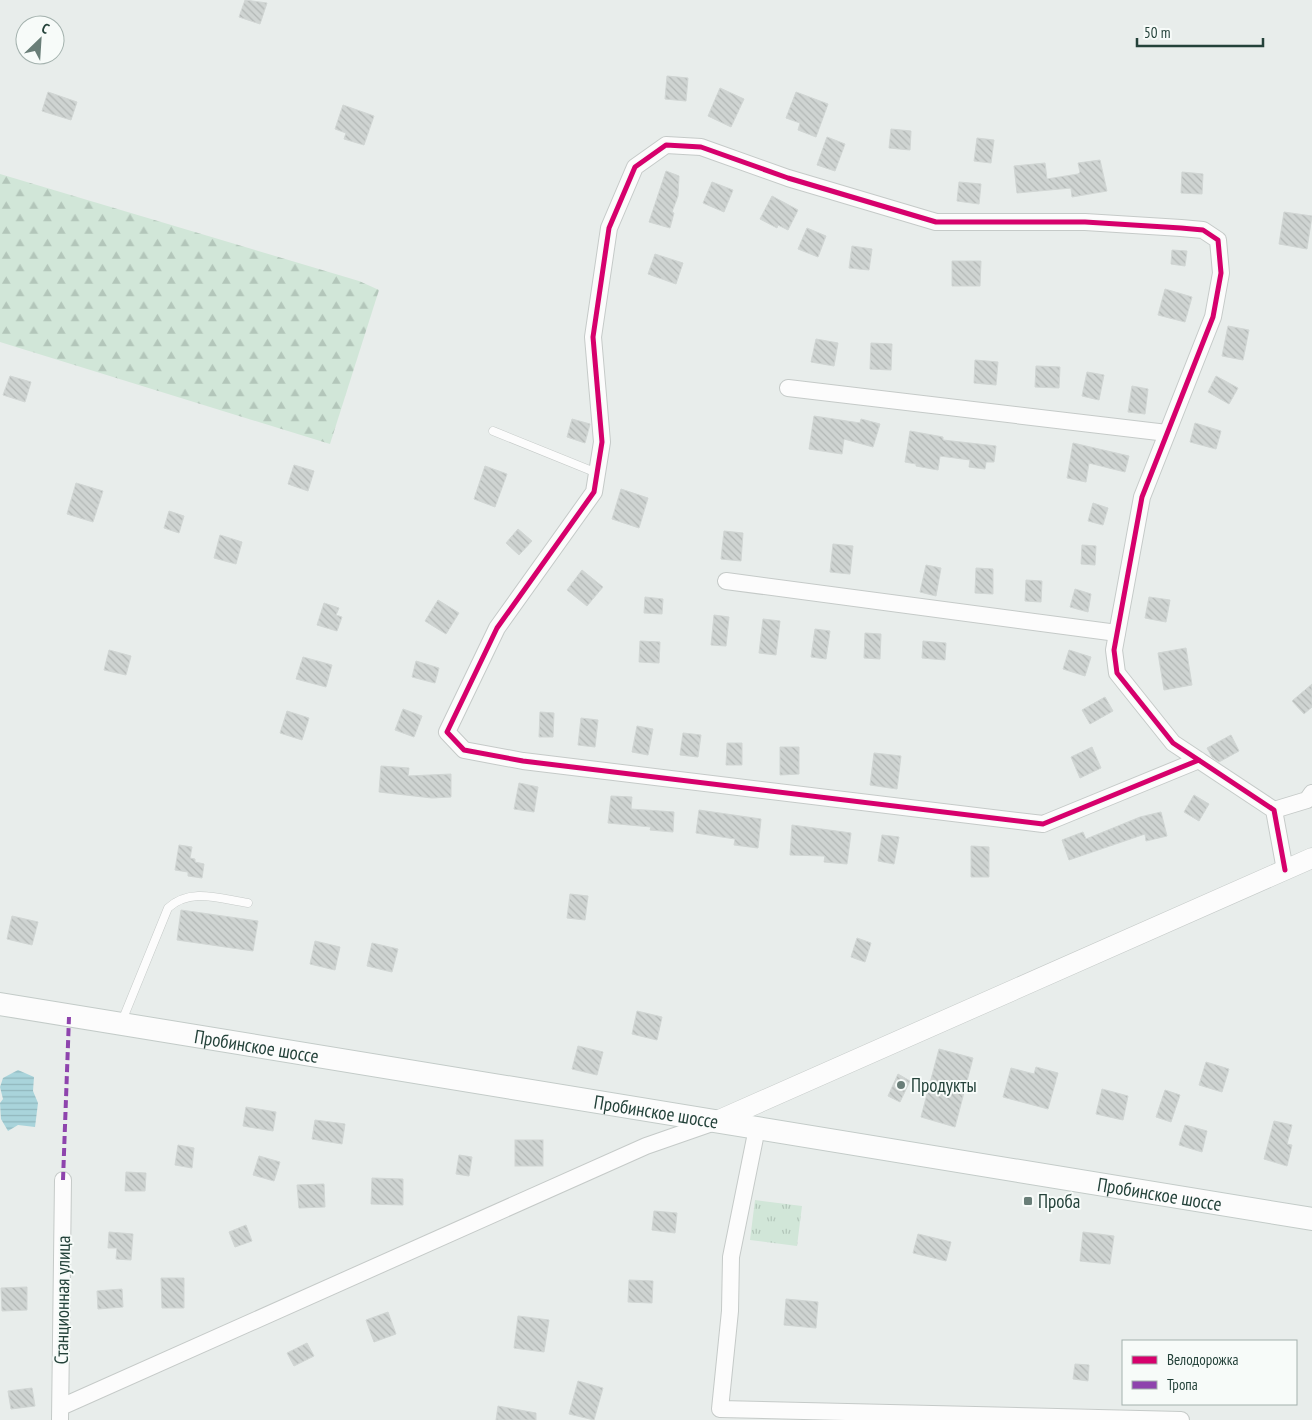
<svg xmlns="http://www.w3.org/2000/svg" width="1312" height="1420" font-family="'PT Sans Narrow',sans-serif">
<style>
.grass{fill:url(#grass-tufts)}
.forest{fill:url(#forest-firs)}
.water{fill:url(#water-rules)}
.building{fill:url(#building-back-hatch);stroke:#d1d6d4}
.lines{fill:none;stroke-linecap:round;stroke-linejoin:round}
.service-casing{stroke:#c5cac8;stroke-width:9}
.minor-casing{stroke:#c5cac8;stroke-width:18}
.tertiary-casing{stroke:#c5cac8;stroke-width:21}
.secondary-casing{stroke:#c3cbc8;stroke-width:24}
.service{stroke:#fcfcfc;stroke-width:8}
.minor{stroke:#fcfcfc;stroke-width:16}
.tertiary{stroke:#fcfcfc;stroke-width:20}
.secondary{stroke:#fcfcfc;stroke-width:22}
.quiet{stroke:#8e44ad;stroke-width:4;stroke-dasharray:8 4;stroke-linecap:butt}
.cycleway-casing{stroke:#f7fbf9;stroke-width:8}
.cycleway{stroke:#d6006c;stroke-width:5}
.poi-dot{fill:#697e78;stroke:#f7fbf9;stroke-width:2}
.labels{text-anchor:middle;dominant-baseline:central;stroke-width:4;stroke-linejoin:round;paint-order:stroke}
.street-label{font-size:19px;fill:#24423a;stroke:#f7fbf9}
.poi-label{font-size:19px;fill:#24423a;stroke:#f7fbf9;text-anchor:start}
</style>
<defs>
<pattern id="grass-tufts" width="24" height="20" patternUnits="userSpaceOnUse" patternTransform="scale(1.25)"><rect width="24" height="20" fill="#d1e6d8"/><path d="M3 7l-1-3M5 7V3M7 7l1-3M15 17l-1-3M17 17v-4M19 17l1-3" fill="none" stroke="#b3c6ba"/></pattern>
<pattern id="forest-firs" width="22" height="20" patternUnits="userSpaceOnUse" patternTransform="scale(1.25)"><rect width="22" height="20" fill="#d1e6d8"/><path d="M5 1l3.5 6h-7zM16 11l3.5 6h-7z" fill="#b3c6ba"/></pattern>
<pattern id="water-rules" width="6" height="5" patternUnits="userSpaceOnUse" patternTransform="scale(1.25)"><rect width="6" height="5" fill="#a9d4db"/><path d="M0 2.5h6" fill="none" stroke="#91b7bd"/></pattern>
<pattern id="building-back-hatch" width="6" height="6" patternUnits="userSpaceOnUse" patternTransform="scale(1.25)"><rect width="6" height="6" fill="#cfd4d2"/><path d="M-1 5l2 2M0 0l6 6M5-1l2 2" fill="none" stroke="#b2b7b5"/></pattern>
</defs>
<rect width="100%" height="100%" fill="#e8edeb"/>
<polygon class="grass" points="755,1200 802,1206 797,1246 750,1240"/>
<polygon class="forest" points="0,174 359,281 379,290 330,444 0,342"/>
<polygon class="water" points="18,1070 34,1077 33,1091 38,1103 35,1127 18,1125 8,1131 1,1119 0,1103 3,1099 0,1087 3,1078"/>
<g class="building">
<polygon points="245,0 267,3 260,24 239,17"/>
<polygon points="667,76 688,78 686,101 665,99"/>
<polygon points="720,88 744,99 731,127 708,116"/>
<polygon points="48,92 77,102 71,120 42,111"/>
<polygon points="796,92 828,104 816,137 798,130 800,123 786,118"/>
<polygon points="343,105 374,116 364,145 344,139 346,133 335,129"/>
<polygon points="891,129 911,131 910,150 889,148"/>
<polygon points="827,137 845,144 835,171 817,165"/>
<polygon points="977,138 994,140 991,163 974,161"/>
<polygon points="1100,160 1107,191 1072,197 1071,188 1017,193 1014,166 1045,163 1047,179 1078,174 1080,172 1078,163"/>
<polygon points="666,171 679,176 678,196 672,212 674,213 670,228 649,222"/>
<polygon points="1182,172 1203,174 1202,194 1181,193"/>
<polygon points="712,182 733,190 724,212 703,203"/>
<polygon points="959,182 981,184 979,204 957,201"/>
<polygon points="772,196 798,210 788,230 778,225 777,228 760,219"/>
<polygon points="1284,212 1312,216 1307,249 1279,244"/>
<polygon points="807,228 826,236 818,257 798,249"/>
<polygon points="852,246 872,249 869,270 849,268"/>
<polygon points="1172,250 1187,251 1185,266 1171,264"/>
<polygon points="655,254 683,263 676,284 648,274"/>
<polygon points="952,261 981,261 980,286 952,286"/>
<polygon points="1165,289 1192,297 1185,322 1158,315"/>
<polygon points="1228,326 1249,330 1243,360 1222,356"/>
<polygon points="816,339 838,343 834,366 811,362"/>
<polygon points="871,343 892,344 891,370 870,369"/>
<polygon points="975,360 998,362 996,385 974,383"/>
<polygon points="1036,366 1060,367 1059,388 1035,387"/>
<polygon points="1087,372 1104,375 1099,400 1082,396"/>
<polygon points="10,376 31,382 25,402 3,395"/>
<polygon points="1216,376 1238,388 1229,404 1208,392"/>
<polygon points="1132,386 1148,389 1145,414 1128,412"/>
<polygon points="814,416 860,423 861,419 880,424 873,447 844,439 842,454 809,449"/>
<polygon points="572,419 590,424 585,443 567,437"/>
<polygon points="1195,423 1221,431 1216,449 1190,442"/>
<polygon points="910,431 943,437 943,440 996,446 994,462 986,462 985,469 969,467 970,460 940,456 938,470 916,466 916,464 905,462"/>
<polygon points="1073,443 1129,456 1125,472 1089,463 1086,482 1067,478"/>
<polygon points="294,465 314,471 308,491 288,484"/>
<polygon points="485,466 507,474 495,507 474,499"/>
<polygon points="76,483 103,491 93,522 67,514"/>
<polygon points="621,489 648,498 639,528 612,519"/>
<polygon points="1093,503 1108,508 1103,525 1088,521"/>
<polygon points="169,511 184,516 179,533 164,528"/>
<polygon points="518,529 532,541 519,555 506,543"/>
<polygon points="724,531 743,533 741,561 721,559"/>
<polygon points="220,535 242,542 236,564 214,558"/>
<polygon points="833,544 853,546 850,574 830,572"/>
<polygon points="1082,545 1096,546 1095,565 1081,564"/>
<polygon points="926,565 941,568 936,596 920,592"/>
<polygon points="976,568 993,569 993,594 975,593"/>
<polygon points="582,570 603,587 587,606 567,590"/>
<polygon points="1026,580 1042,581 1041,602 1025,601"/>
<polygon points="1075,589 1091,594 1088,612 1070,607"/>
<polygon points="645,597 663,599 662,614 644,613"/>
<polygon points="1149,597 1170,600 1166,622 1145,618"/>
<polygon points="438,600 459,613 446,634 425,621"/>
<polygon points="324,603 339,608 336,615 342,617 337,631 317,625"/>
<polygon points="714,615 729,617 726,646 711,645"/>
<polygon points="763,619 780,621 776,655 759,653"/>
<polygon points="815,629 830,631 826,659 811,657"/>
<polygon points="865,633 881,634 880,659 864,658"/>
<polygon points="640,641 660,642 659,663 639,662"/>
<polygon points="923,641 946,643 945,660 922,658"/>
<polygon points="1186,648 1192,685 1164,690 1158,653"/>
<polygon points="109,650 131,656 126,675 104,670"/>
<polygon points="1069,650 1091,657 1085,676 1063,669"/>
<polygon points="303,657 332,665 326,687 296,679"/>
<polygon points="416,661 439,668 435,683 412,677"/>
<polygon points="1312,684 1312,707 1304,714 1292,701"/>
<polygon points="1105,697 1113,711 1090,724 1082,710"/>
<polygon points="403,709 422,716 414,737 395,730"/>
<polygon points="287,711 309,718 302,740 280,733"/>
<polygon points="540,712 554,713 553,737 539,737"/>
<polygon points="581,718 598,720 595,747 578,745"/>
<polygon points="637,726 653,729 648,755 632,752"/>
<polygon points="683,733 701,735 698,757 680,755"/>
<polygon points="1231,735 1239,751 1219,762 1212,757 1207,748"/>
<polygon points="727,743 742,743 742,765 726,765"/>
<polygon points="780,747 799,747 799,774 780,775"/>
<polygon points="1092,747 1101,768 1080,778 1071,757"/>
<polygon points="874,753 901,756 897,789 870,785"/>
<polygon points="381,766 409,768 408,776 451,774 451,797 432,798 379,792"/>
<polygon points="519,783 538,787 534,812 514,809"/>
<polygon points="1194,795 1209,804 1199,821 1184,812"/>
<polygon points="611,796 632,797 631,809 674,812 673,832 650,830 651,827 608,823"/>
<polygon points="699,810 761,819 758,848 734,845 735,839 696,833"/>
<polygon points="1161,812 1167,836 1146,841 1145,834 1069,860 1062,840 1083,832 1086,839 1140,817"/>
<polygon points="792,825 851,833 847,864 824,862 825,856 790,855"/>
<polygon points="882,835 899,837 894,864 878,861"/>
<polygon points="179,845 192,847 190,858 195,859 195,862 204,864 202,878 188,876 188,872 175,870"/>
<polygon points="971,846 989,847 989,877 971,877"/>
<polygon points="570,894 588,896 585,920 567,918"/>
<polygon points="181,910 258,921 253,951 177,940"/>
<polygon points="12,916 38,922 32,945 7,939"/>
<polygon points="857,938 871,943 865,962 851,957"/>
<polygon points="315,941 340,947 335,970 310,964"/>
<polygon points="372,943 398,949 392,972 367,966"/>
<polygon points="637,1011 662,1017 657,1040 632,1034"/>
<polygon points="578,1046 603,1052 597,1075 572,1069"/>
<polygon points="939,1049 973,1058 955,1127 921,1117"/>
<polygon points="1206,1062 1229,1069 1222,1092 1199,1085"/>
<polygon points="1036,1067 1058,1073 1048,1109 1003,1097 1011,1068 1034,1074"/>
<polygon points="898,1074 910,1081 900,1102 888,1096"/>
<polygon points="1102,1089 1128,1096 1123,1120 1096,1114"/>
<polygon points="1165,1090 1180,1095 1171,1122 1156,1117"/>
<polygon points="246,1107 276,1112 273,1131 243,1126"/>
<polygon points="315,1120 345,1124 342,1144 312,1139"/>
<polygon points="1274,1121 1292,1125 1287,1144 1292,1145 1287,1166 1264,1159"/>
<polygon points="1185,1125 1207,1131 1202,1152 1179,1145"/>
<rect x="515" y="1140" width="28" height="26"/>
<polygon points="178,1145 194,1148 192,1168 175,1165"/>
<polygon points="459,1155 472,1157 469,1176 456,1174"/>
<polygon points="259,1156 280,1162 274,1181 253,1175"/>
<polygon points="126,1172 146,1173 145,1191 125,1191"/>
<polygon points="372,1178 403,1179 403,1205 371,1204"/>
<polygon points="324,1184 325,1207 299,1208 297,1185"/>
<polygon points="654,1211 677,1213 675,1233 652,1230"/>
<polygon points="246,1225 252,1241 235,1247 229,1232"/>
<polygon points="109,1232 133,1234 131,1260 116,1259 117,1248 108,1248"/>
<polygon points="1083,1232 1114,1236 1110,1264 1080,1261"/>
<polygon points="918,1234 951,1242 946,1261 913,1253"/>
<polygon points="161,1278 184,1278 184,1308 162,1308"/>
<polygon points="629,1280 653,1281 652,1303 628,1302"/>
<polygon points="27,1287 27,1310 2,1311 1,1288"/>
<polygon points="122,1289 123,1307 98,1309 97,1291"/>
<polygon points="786,1299 818,1302 816,1328 784,1325"/>
<polygon points="388,1312 396,1334 374,1342 366,1320"/>
<polygon points="518,1316 549,1320 544,1352 514,1348"/>
<polygon points="307,1343 314,1356 294,1366 287,1353"/>
<polygon points="1075,1364 1089,1365 1088,1381 1073,1379"/>
<polygon points="578,1381 603,1388 594,1420 569,1414"/>
<polygon points="32,1388 35,1406 11,1409 8,1391"/>
<polygon points="498,1406 536,1413 536,1420 496,1420"/>
</g>
<g class="lines">
<g class="service-casing">
<g id="service">
<polyline points="493,431 597,473"/>
<path d="M122 1021 168 908C191 887 220 899 248 903"/>
</g>
</g>
<g class="minor-casing">
<g id="minor">
<polyline points="788,388 1167,433"/>
<polyline points="726,581 1117,633"/>
<polyline points="1199,760 1043,824 523,761 464,750 447,732 497,628 594,492 602,442 593,337 609,228 635,167 666,145 701,147 788,178 936,222 1085,222 1181,228 1203,230 1218,240 1221,273 1213,317 1142,497 1114,650 1117,673 1173,743 1274,810 1285,870"/>
<polyline points="1274,810 1307,800 1312,793"/>
<polyline points="757,1128 731,1257 730,1311 720,1409 1181,1420"/>
<polyline points="61,1407 646,1146 715,1122"/>
<polyline points="60,1420 63,1180"/>
</g>
</g>
<g class="tertiary-casing">
<polyline id="tertiary" points="717,1121 1312,858"/>
</g>
<g class="secondary-casing">
<g id="secondary">
<path id="s1" d="M0 1004 1312 1219"/>
</g>
</g>
<use href="#service" class="service"/>
<use href="#minor" class="minor"/>
<use href="#tertiary" class="tertiary"/>
<use href="#secondary" class="secondary"/>
<polyline class="quiet" points="63,1180 69,1017"/>
<g class="cycleway-casing">
<polyline id="cycleway" points="1199,760 1043,824 523,761 464,750 447,732 497,628 594,492 602,442 593,337 609,228 635,167 666,145 701,147 788,178 936,222 1085,222 1181,228 1203,230 1218,240 1221,273 1213,317 1142,497 1114,650 1117,673 1173,743 1274,810 1285,870"/>
</g>
<use href="#cycleway" class="cycleway"/>
</g>
<g class="poi-dot">
<circle cx="901" cy="1085" r="5"/>
<rect x="1023" y="1196" width="10" height="10" rx="2.5"/>
</g>
<g class="labels">
<g class="street-label">
<text stroke="none"><textPath href="#s1" startOffset="260">Пробинское шоссе</textPath></text>
<text stroke="none"><textPath href="#s1" startOffset="665">Пробинское шоссе</textPath></text>
<text stroke="none"><textPath href="#s1" startOffset="1175">Пробинское шоссе</textPath></text>
<text transform="translate(62 1300) rotate(-89)">Станционная улица</text>
</g>
<g class="poi-label">
<text x="911" y="1085">Продукты</text>
<text x="1038" y="1201">Проба</text>
</g>
</g>
<rect x="1122" y="1340" width="175" height="65" fill="#f7fbf9" stroke="#a3b1ad"/>
<rect x="1132" y="1356" width="25" height="8" fill="#d6006c" stroke="#a3b1ad"/>
<text x="1167" y="1365" font-size="15" fill="#24423a">Велодорожка</text>
<rect x="1132" y="1381" width="25" height="8" fill="#8e44ad" stroke="#a3b1ad"/>
<text x="1167" y="1390" font-size="15" fill="#24423a">Тропа</text>
<g transform="translate(40 40) rotate(25)"><circle r="24" fill="#f7fbf9" stroke="#a3b1ad"/>
<path d="M0-4L9 19L0 12L-9 19Z" fill="#697e78"/>
<text y="-8" font-size="14" font-weight="bold" text-anchor="middle" fill="#24423a">С</text>
</g>
<path d="M1137 38v8h126v-8" fill="none" stroke="#24423a" stroke-width="2.5"/>
<text x="1144" y="38" font-size="15" fill="#24423a" stroke="#f7fbf9" stroke-width="4" paint-order="stroke">50 m</text>
</svg>
